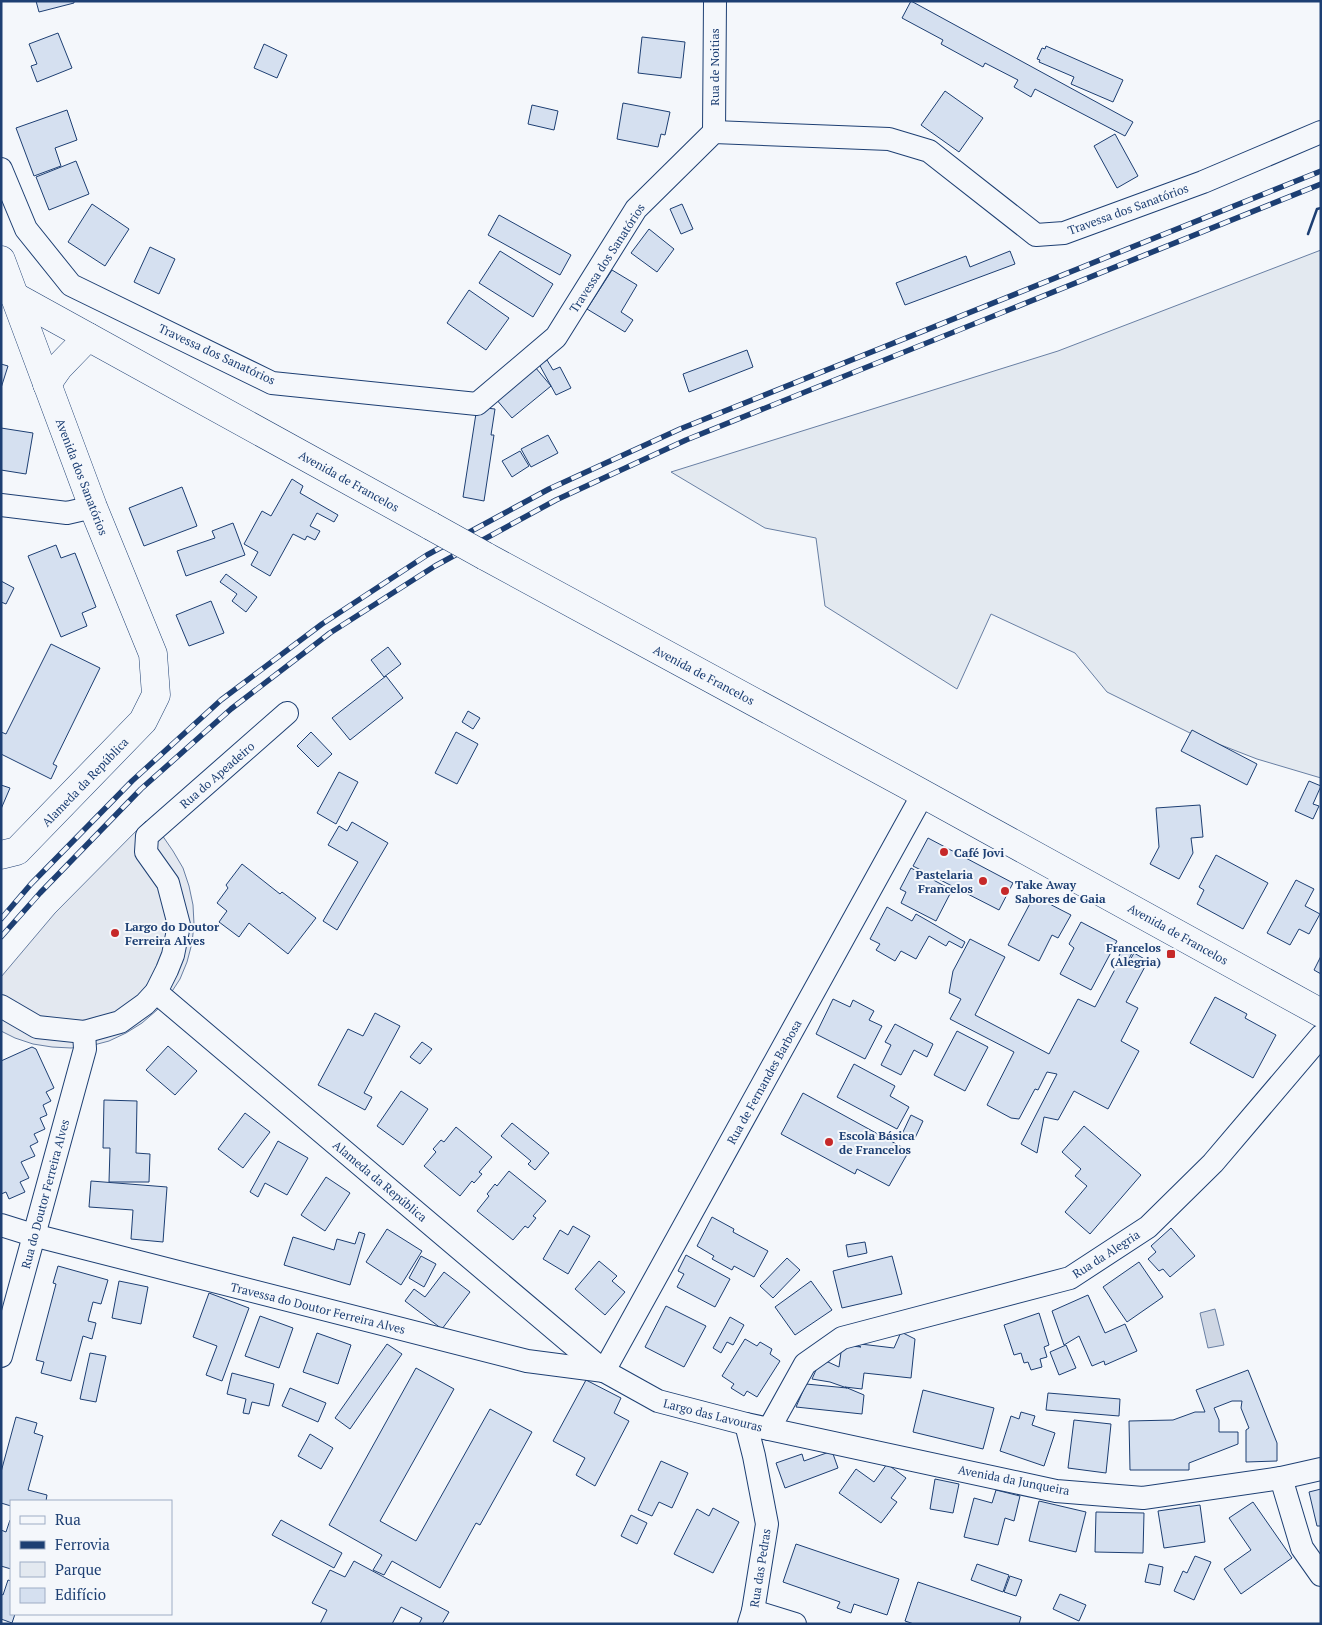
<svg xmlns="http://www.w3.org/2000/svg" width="1322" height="1625" font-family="'PT Serif',serif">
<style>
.green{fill:#e3e9f0;stroke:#687fa3}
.parking{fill:#e3e8f0;stroke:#687fa3}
.water{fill:#cfd7e4;stroke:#687fa3}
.building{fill:#d5e0f0;stroke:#1d3f73}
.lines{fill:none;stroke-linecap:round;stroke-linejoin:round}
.minor-casing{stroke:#1d3f73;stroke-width:24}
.major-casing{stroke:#1d3f73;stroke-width:29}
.minor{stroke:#f4f7fb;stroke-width:22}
.major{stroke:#f4f7fb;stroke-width:28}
.rail-casing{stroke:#1d3f73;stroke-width:5.5}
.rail{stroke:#f4f7fb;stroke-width:4;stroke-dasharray:11;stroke-linecap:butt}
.major-bridge-casing{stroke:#1d3f73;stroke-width:29;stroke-linecap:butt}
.major-bridge{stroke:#f4f7fb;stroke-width:28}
.wall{stroke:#1d3f73;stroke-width:2.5}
.poi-dot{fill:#c62828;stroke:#f4f7fb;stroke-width:2}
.labels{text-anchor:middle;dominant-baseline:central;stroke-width:4;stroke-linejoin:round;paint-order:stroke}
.street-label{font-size:12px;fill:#1d3f73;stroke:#f4f7fb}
.poi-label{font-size:12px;font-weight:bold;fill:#1d3f73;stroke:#f4f7fb;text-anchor:start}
</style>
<rect width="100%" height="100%" fill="#f4f7fb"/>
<polygon class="green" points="1321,250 1321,778 1257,759 1190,733 1107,692 1075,653 991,614 957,689 825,606 816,538 765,528 671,472 1058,351"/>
<polygon class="parking" points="146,821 162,835 173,851 183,868 189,886 193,905 194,924 192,943 187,962 180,979 169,996 157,1010 142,1023 126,1033 109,1041 90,1046 71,1048 52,1047 33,1044 15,1038 1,1031 1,977 55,913"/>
<polygon class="water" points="1215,1309 1224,1345 1208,1348 1200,1313"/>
<g class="building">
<polygon points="36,1 74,1 74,3 39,12"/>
<polygon points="911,1 1133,122 1125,136 1035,89 1031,97 1014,87 1018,80 985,63 983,67 941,44 943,40 902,18"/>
<polygon points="58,33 72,68 37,82 31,66 37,64 29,44"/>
<polygon points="642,37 685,42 681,78 638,73"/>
<polygon points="264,44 287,55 277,78 254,68"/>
<polygon points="1046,46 1123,80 1113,102 1071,84 1074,77 1039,62 1040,60 1037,59 1042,48 1045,49"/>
<polygon points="945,91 983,118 959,152 921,125"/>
<polygon points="623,103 670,112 665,135 661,134 658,147 617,139"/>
<polygon points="532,105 558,111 554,130 528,124"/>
<polygon points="67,110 77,140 55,148 61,166 34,176 16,128"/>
<polygon points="1115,134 1138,176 1117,188 1094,146"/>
<polygon points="76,161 89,194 49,210 36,177"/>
<polygon points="92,204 129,229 105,266 68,242"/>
<polygon points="682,204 693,229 681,234 670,209"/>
<polygon points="499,215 571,255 560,275 488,235"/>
<polygon points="649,229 674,249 657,272 631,253"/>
<polygon points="150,247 175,259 159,294 134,282"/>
<polygon points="500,251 553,284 533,317 479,283"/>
<polygon points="1010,251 1015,264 905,305 896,283 966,256 970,267"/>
<polygon points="612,270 637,285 621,312 633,320 625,332 587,309"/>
<polygon points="469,290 509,318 486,350 447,323"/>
<polygon points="747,350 753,367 689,392 683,374"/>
<polygon points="547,360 553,370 560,367 571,388 556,395 539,364"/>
<polygon points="1,364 8,366 1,388"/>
<polygon points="535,367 551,386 512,418 496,399"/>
<polygon points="477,407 495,409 491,435 494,435 484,501 463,497"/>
<polygon points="1,428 33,433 26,474 1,470"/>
<polygon points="548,435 558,453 531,467 521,449"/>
<polygon points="520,451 529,466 512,477 502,461"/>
<polygon points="292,479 303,486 300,493 338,515 334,522 317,513 310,526 320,531 315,540 307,536 305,540 293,534 270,576 251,565 258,552 244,544 262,511 271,516"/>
<polygon points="182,487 197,526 144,546 129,508"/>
<polygon points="233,523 245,555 186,576 177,551 215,538 212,531"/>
<polygon points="56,545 61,558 75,553 96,607 82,613 87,626 61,637 28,556"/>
<polygon points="226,574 257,597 246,612 232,601 237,594 220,582"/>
<polygon points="1,581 14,588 6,604 1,602"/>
<polygon points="211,601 224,633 189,646 176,615"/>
<polygon points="51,644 100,668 53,764 57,766 51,779 1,754 1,732 6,734"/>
<polygon points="388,647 401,664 384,677 371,660"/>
<polygon points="386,676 403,698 350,740 332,718"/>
<polygon points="468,711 480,718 473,729 462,722"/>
<polygon points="1192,730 1257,764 1247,785 1181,751"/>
<polygon points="311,732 332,754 318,767 297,746"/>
<polygon points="456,732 478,744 457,784 435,773"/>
<polygon points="339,772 358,782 336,824 317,813"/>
<polygon points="1309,781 1321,786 1313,804 1319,806 1313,819 1295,811"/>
<polygon points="1,785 10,788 1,809"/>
<polygon points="1200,805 1203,837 1191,838 1193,853 1179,879 1150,864 1159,847 1156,808"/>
<polygon points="352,822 388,843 337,930 323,921 358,862 328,845 339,826 347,831"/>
<polygon points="928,838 1013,883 999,910 913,866"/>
<polygon points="1216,855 1268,883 1243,929 1197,904 1204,890 1199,887"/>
<polygon points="242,864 280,894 282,892 316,918 288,954 249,923 239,937 219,922 227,911 217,903 228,888 226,885"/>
<polygon points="911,868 952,890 936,921 901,903 906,892 900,889"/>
<polygon points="1296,880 1314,889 1305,906 1320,914 1309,934 1299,929 1290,945 1267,933"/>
<polygon points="1034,896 1071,915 1058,938 1052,935 1039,961 1008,945"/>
<polygon points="887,907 912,921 916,914 965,942 962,948 949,941 946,946 929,936 916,959 901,951 895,961 876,950 880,944 870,939"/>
<polygon points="1081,922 1117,941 1091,990 1060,974 1074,948 1069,944"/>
<polygon points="970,939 1005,957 975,1015 1049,1054 1078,999 1095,1007 1120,960 1128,964 1134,953 1148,961 1126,1002 1138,1008 1121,1041 1139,1051 1108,1109 1074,1091 1058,1120 1044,1117 1037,1153 1021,1144 1057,1074 1047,1072 1038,1090 1035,1089 1019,1119 1011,1118 987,1105 1014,1052 950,1019 961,999 949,993 953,971"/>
<polygon points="1123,948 1132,953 1127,963 1118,958"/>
<polygon points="1321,956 1321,974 1314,970"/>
<polygon points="1215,997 1247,1014 1245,1018 1276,1035 1253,1078 1190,1043"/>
<polygon points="833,999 850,1007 853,1000 874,1011 869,1020 882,1026 865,1059 816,1034"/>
<polygon points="375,1013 400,1026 364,1093 372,1097 365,1110 318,1085 348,1029 363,1036"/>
<polygon points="895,1024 933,1044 927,1057 914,1050 901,1075 881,1065 891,1045 885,1042"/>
<polygon points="957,1031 988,1047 965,1091 934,1075"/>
<polygon points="422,1042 432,1049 420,1064 410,1057"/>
<polygon points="168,1046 197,1071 175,1095 146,1070"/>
<polygon points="32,1047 36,1049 54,1088 46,1092 51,1101 43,1105 47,1115 40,1118 45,1129 34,1134 38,1142 30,1146 35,1156 21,1162 29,1178 20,1182 25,1192 9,1199 6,1192 1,1194 1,1061"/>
<polygon points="854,1064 895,1086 890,1096 909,1107 897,1129 837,1097"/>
<polygon points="401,1091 428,1109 403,1145 377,1126"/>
<polygon points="803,1093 909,1151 889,1186 857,1169 855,1174 781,1134"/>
<polygon points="104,1100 137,1101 136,1153 150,1154 149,1182 109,1182 110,1148 103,1148"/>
<polygon points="245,1113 270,1132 243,1168 218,1149"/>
<polygon points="911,1115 923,1121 915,1138 903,1132"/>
<polygon points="512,1123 549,1153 535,1170 528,1164 531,1161 501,1136"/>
<polygon points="1084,1126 1141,1175 1090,1234 1065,1212 1087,1186 1075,1176 1081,1169 1062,1152"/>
<polygon points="456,1127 492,1157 479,1172 482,1174 474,1183 472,1181 460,1196 424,1166 436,1152 433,1149 441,1140 444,1142"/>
<polygon points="278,1141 308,1158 287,1195 265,1183 258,1197 250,1192"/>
<polygon points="509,1171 546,1201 533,1216 536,1218 528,1228 525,1226 513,1240 477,1211 489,1196 487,1194 495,1184 497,1186"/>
<polygon points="326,1177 350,1193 325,1231 301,1215"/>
<polygon points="91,1181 167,1187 163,1242 131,1239 133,1210 89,1207"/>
<polygon points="712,1217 734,1229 733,1232 768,1251 754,1277 734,1266 732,1270 712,1259 714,1256 697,1246"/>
<polygon points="573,1226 590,1236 568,1274 543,1259 560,1230 568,1235"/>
<polygon points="1171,1228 1195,1256 1170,1277 1163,1269 1159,1271 1148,1259 1156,1252 1151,1246"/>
<polygon points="387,1229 422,1251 401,1285 366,1262"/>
<polygon points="359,1232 365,1234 350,1285 284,1265 293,1237 334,1250 337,1239 355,1244"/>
<polygon points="865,1242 867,1253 848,1257 846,1245"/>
<polygon points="686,1255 730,1279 715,1307 677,1287 684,1274 678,1271"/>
<polygon points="421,1256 436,1264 424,1287 409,1278"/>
<polygon points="892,1256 902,1294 842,1308 833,1271"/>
<polygon points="787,1258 800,1270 773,1298 760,1286"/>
<polygon points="599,1261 617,1276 612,1281 625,1292 605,1315 575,1289"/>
<polygon points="1139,1262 1163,1297 1127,1322 1103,1287"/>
<polygon points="58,1266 108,1280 101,1304 93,1302 88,1321 96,1323 92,1339 83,1336 71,1381 41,1373 44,1362 36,1360 56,1284 53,1283"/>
<polygon points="444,1272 470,1292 442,1329 405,1301 414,1289 425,1297"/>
<polygon points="119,1281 148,1287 141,1324 112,1318"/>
<polygon points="811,1281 832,1310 795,1335 775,1307"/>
<polygon points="209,1293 249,1308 222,1381 206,1375 217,1346 193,1337"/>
<polygon points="1088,1295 1105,1333 1125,1324 1137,1351 1105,1365 1104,1361 1092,1366 1079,1336 1064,1345 1052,1311"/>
<polygon points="666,1306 706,1326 684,1367 645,1347"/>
<polygon points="1039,1313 1049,1345 1044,1347 1047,1357 1040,1359 1042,1367 1031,1370 1028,1362 1024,1363 1021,1353 1014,1355 1004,1325"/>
<polygon points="260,1316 293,1328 279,1368 245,1356"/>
<polygon points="730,1317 744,1325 733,1345 727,1342 721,1353 713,1348"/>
<polygon points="901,1332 915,1339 911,1378 864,1373 862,1389 845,1387 864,1395 862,1414 796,1407 806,1384 847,1388 830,1382 812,1379 820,1361 828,1362 839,1367 842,1345 861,1347 852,1343 894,1348"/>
<polygon points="317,1333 351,1345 338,1384 303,1372"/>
<polygon points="745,1339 757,1346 760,1342 772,1349 770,1354 780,1361 757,1397 747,1391 744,1396 731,1388 734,1384 722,1376"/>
<polygon points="387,1344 402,1354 350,1429 335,1418"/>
<polygon points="1066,1345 1076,1368 1059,1375 1050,1352"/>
<polygon points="90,1353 106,1356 96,1402 80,1399"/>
<polygon points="416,1368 454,1389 380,1521 416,1541 490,1409 532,1432 480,1525 476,1523 440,1588 392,1561 384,1575 373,1570 382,1555 329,1525"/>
<polygon points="1248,1370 1277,1443 1277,1461 1246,1462 1246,1430 1249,1428 1241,1408 1242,1401 1232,1401 1214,1408 1219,1420 1219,1432 1238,1432 1238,1444 1189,1463 1189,1470 1130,1470 1129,1421 1173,1420 1195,1412 1205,1412 1196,1390"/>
<polygon points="232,1373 274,1384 269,1406 252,1402 249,1414 243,1413 246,1399 227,1394"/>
<polygon points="586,1380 621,1398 614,1413 629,1421 595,1486 576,1475 585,1458 553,1441"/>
<polygon points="290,1388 326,1403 318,1422 282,1406"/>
<polygon points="923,1390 994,1408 983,1449 913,1432"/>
<polygon points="1048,1393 1120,1399 1119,1416 1046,1410"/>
<polygon points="1021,1412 1035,1416 1032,1425 1055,1433 1044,1466 1000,1451 1011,1416 1019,1419"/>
<polygon points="16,1417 37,1423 34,1433 43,1436 28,1490 47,1495 46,1501 11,1501 11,1506 1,1503 1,1472"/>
<polygon points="1074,1420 1111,1424 1106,1473 1068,1468"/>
<polygon points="310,1434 333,1448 321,1469 298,1456"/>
<polygon points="832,1451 838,1468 785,1488 776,1463 802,1454 804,1461"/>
<polygon points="661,1461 688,1473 672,1508 659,1502 652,1516 638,1510"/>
<polygon points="887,1464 906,1478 891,1498 897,1502 881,1523 839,1493 856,1469 874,1482"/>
<polygon points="935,1479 959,1484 953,1513 930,1509"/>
<polygon points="1321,1489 1321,1526 1317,1526 1309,1492"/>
<polygon points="996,1490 1020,1496 1014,1521 1005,1518 998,1545 964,1537 974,1498 992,1503"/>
<polygon points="1039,1501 1086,1512 1076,1552 1029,1541"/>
<polygon points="1253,1502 1292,1558 1241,1594 1224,1569 1251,1550 1229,1518"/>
<polygon points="1200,1505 1205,1542 1164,1548 1158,1511"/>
<polygon points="713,1508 739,1522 713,1573 674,1554 697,1509 709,1516"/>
<polygon points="1096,1512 1144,1513 1143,1553 1095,1552"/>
<polygon points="631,1515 647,1523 637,1544 621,1536"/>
<polygon points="10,1520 11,1520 11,1569 1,1566 1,1530 6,1532"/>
<polygon points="281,1520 342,1553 334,1568 272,1535"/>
<polygon points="796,1544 899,1579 887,1615 854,1604 851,1613 837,1608 840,1602 783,1582"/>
<polygon points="1195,1556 1211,1562 1194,1600 1174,1591 1183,1571 1187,1573"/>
<polygon points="354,1561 449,1612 442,1624 419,1624 422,1618 401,1607 392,1624 320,1624 327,1610 312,1603 330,1570 345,1577"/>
<polygon points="977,1564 1009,1575 1003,1592 971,1580"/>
<polygon points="1149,1564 1163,1567 1160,1585 1145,1582"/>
<polygon points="1010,1576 1022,1580 1016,1596 1004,1592"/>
<polygon points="8,1580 11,1581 11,1614 15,1614 12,1623 1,1619 1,1594 3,1595"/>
<polygon points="918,1582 1021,1617 1019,1624 914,1624 905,1621"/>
<polygon points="1060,1594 1086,1605 1079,1621 1053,1609"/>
</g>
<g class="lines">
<g class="minor-casing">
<g id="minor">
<polyline points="714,132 715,1"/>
<polyline points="1,169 26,229 71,285 272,383 477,404 556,337 636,209 714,132 889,139 929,151 1036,235 1064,233 1203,182 1321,132"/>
<polyline points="1,505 67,513 93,507"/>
<polyline points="156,992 604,1371 658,1401 746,1424 1056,1491 1143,1498 1281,1478 1321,1469"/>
<polyline points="1,1006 37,1027 84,1032 120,1022 145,1004 156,992 167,970 173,955 179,925 168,883 146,852 147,836 287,713"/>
<polyline points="1,1225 33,1235 527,1361 604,1371"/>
<polyline points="1,1356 85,1049 84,1032"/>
<polyline points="604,1371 923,794"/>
<polyline points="746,1424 754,1456 767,1524 753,1611 749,1624"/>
<polyline points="769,1429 805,1364 842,1338 1070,1278 1148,1227 1213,1163 1321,1036"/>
<polyline points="1281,1478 1302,1548 1321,1575"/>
<polyline points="753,1611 795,1624"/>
</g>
</g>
<g class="major-casing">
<g id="major">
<polyline points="1,260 93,507 153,654 156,695 143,721 17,851 1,855"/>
<polyline points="14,296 431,526"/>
<polyline points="47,384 59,367 88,337"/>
<polyline points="485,556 907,785 1321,1013"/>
</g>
</g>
<use href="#minor" class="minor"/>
<use href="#major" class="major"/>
<g class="rail-casing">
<g id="rail">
<polyline points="1,919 31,884 132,781 221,700 322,624 427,555 549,489 680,429 1321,171"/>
<polyline points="1,937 40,893 141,789 231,709 330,633 435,566 556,500 686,440 1321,184"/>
</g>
</g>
<use href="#rail" class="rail"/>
<g class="major-bridge-casing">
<polyline id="major-bridge" points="431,526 485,556"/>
</g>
<use href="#major-bridge" class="major-bridge"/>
<polyline class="wall" points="1308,234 1317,209 1321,208"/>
</g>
<g class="poi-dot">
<circle cx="944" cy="852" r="5"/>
<circle cx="983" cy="881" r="5"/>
<circle cx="1005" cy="891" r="5"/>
<circle cx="115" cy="933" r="5"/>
<rect x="1166" y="949" width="10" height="10" rx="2.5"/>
<circle cx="829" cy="1142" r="5"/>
</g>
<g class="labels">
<g class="street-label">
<text transform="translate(714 67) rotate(-90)">Rua de Noitias</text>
<text transform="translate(1128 209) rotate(-20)">Travessa dos Sanatórios</text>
<text transform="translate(607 258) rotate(-57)">Travessa dos Sanatórios</text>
<text transform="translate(217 354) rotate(25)">Travessa dos Sanatórios</text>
<text transform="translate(82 477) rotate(69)">Avenida dos Sanatórios</text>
<text transform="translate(349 481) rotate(29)">Avenida de Francelos</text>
<text transform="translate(704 675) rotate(28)">Avenida de Francelos</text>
<text transform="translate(217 775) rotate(-41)">Rua do Apeadeiro</text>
<text transform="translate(85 782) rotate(-46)">Alameda da República</text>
<text transform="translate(1178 934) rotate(29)">Avenida de Francelos</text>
<text transform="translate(764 1082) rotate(-61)">Rua de Fernandes Barbosa</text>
<text transform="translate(380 1181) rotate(40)">Alameda da República</text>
<text transform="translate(45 1194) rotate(-75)">Rua do Doutor Ferreira Alves</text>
<text transform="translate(1106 1254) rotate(-33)">Rua da Alegria</text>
<text transform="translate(318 1308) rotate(14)">Travessa do Doutor Ferreira Alves</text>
<text transform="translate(713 1415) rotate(14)">Largo das Lavouras</text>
<text transform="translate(1014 1480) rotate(11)">Avenida da Junqueira</text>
<text transform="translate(760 1568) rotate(-81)">Rua das Pedras</text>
</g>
<g class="poi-label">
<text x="954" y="852">Café Jovi</text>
<text x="973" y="874" text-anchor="end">Pastelaria<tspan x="973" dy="14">Francelos</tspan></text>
<text x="1015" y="884">Take Away<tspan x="1015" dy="14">Sabores de Gaia</tspan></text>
<text x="125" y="926">Largo do Doutor<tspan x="125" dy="14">Ferreira Alves</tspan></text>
<text x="1161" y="947" text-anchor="end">Francelos<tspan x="1161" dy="14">(Alegria)</tspan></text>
<text x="839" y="1135">Escola Básica<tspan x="839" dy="14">de Francelos</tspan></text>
</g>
</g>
<rect width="1322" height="1625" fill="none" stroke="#1d3f73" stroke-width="5"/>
<rect x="10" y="1500" width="162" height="115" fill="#f4f7fb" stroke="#9eadc5"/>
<rect x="20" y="1516" width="25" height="8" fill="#f4f7fb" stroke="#9eadc5"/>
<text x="55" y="1525" font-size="15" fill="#1d3f73">Rua</text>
<rect x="20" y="1541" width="25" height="8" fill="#1d3f73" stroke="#9eadc5"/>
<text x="55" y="1550" font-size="15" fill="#1d3f73">Ferrovia</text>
<rect x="20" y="1562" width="25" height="15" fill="#e3e9f0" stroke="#9eadc5"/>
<text x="55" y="1575" font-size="15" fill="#1d3f73">Parque</text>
<rect x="20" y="1588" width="25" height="15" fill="#d5e0f0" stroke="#9eadc5"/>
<text x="55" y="1600" font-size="15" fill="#1d3f73">Edifício</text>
</svg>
